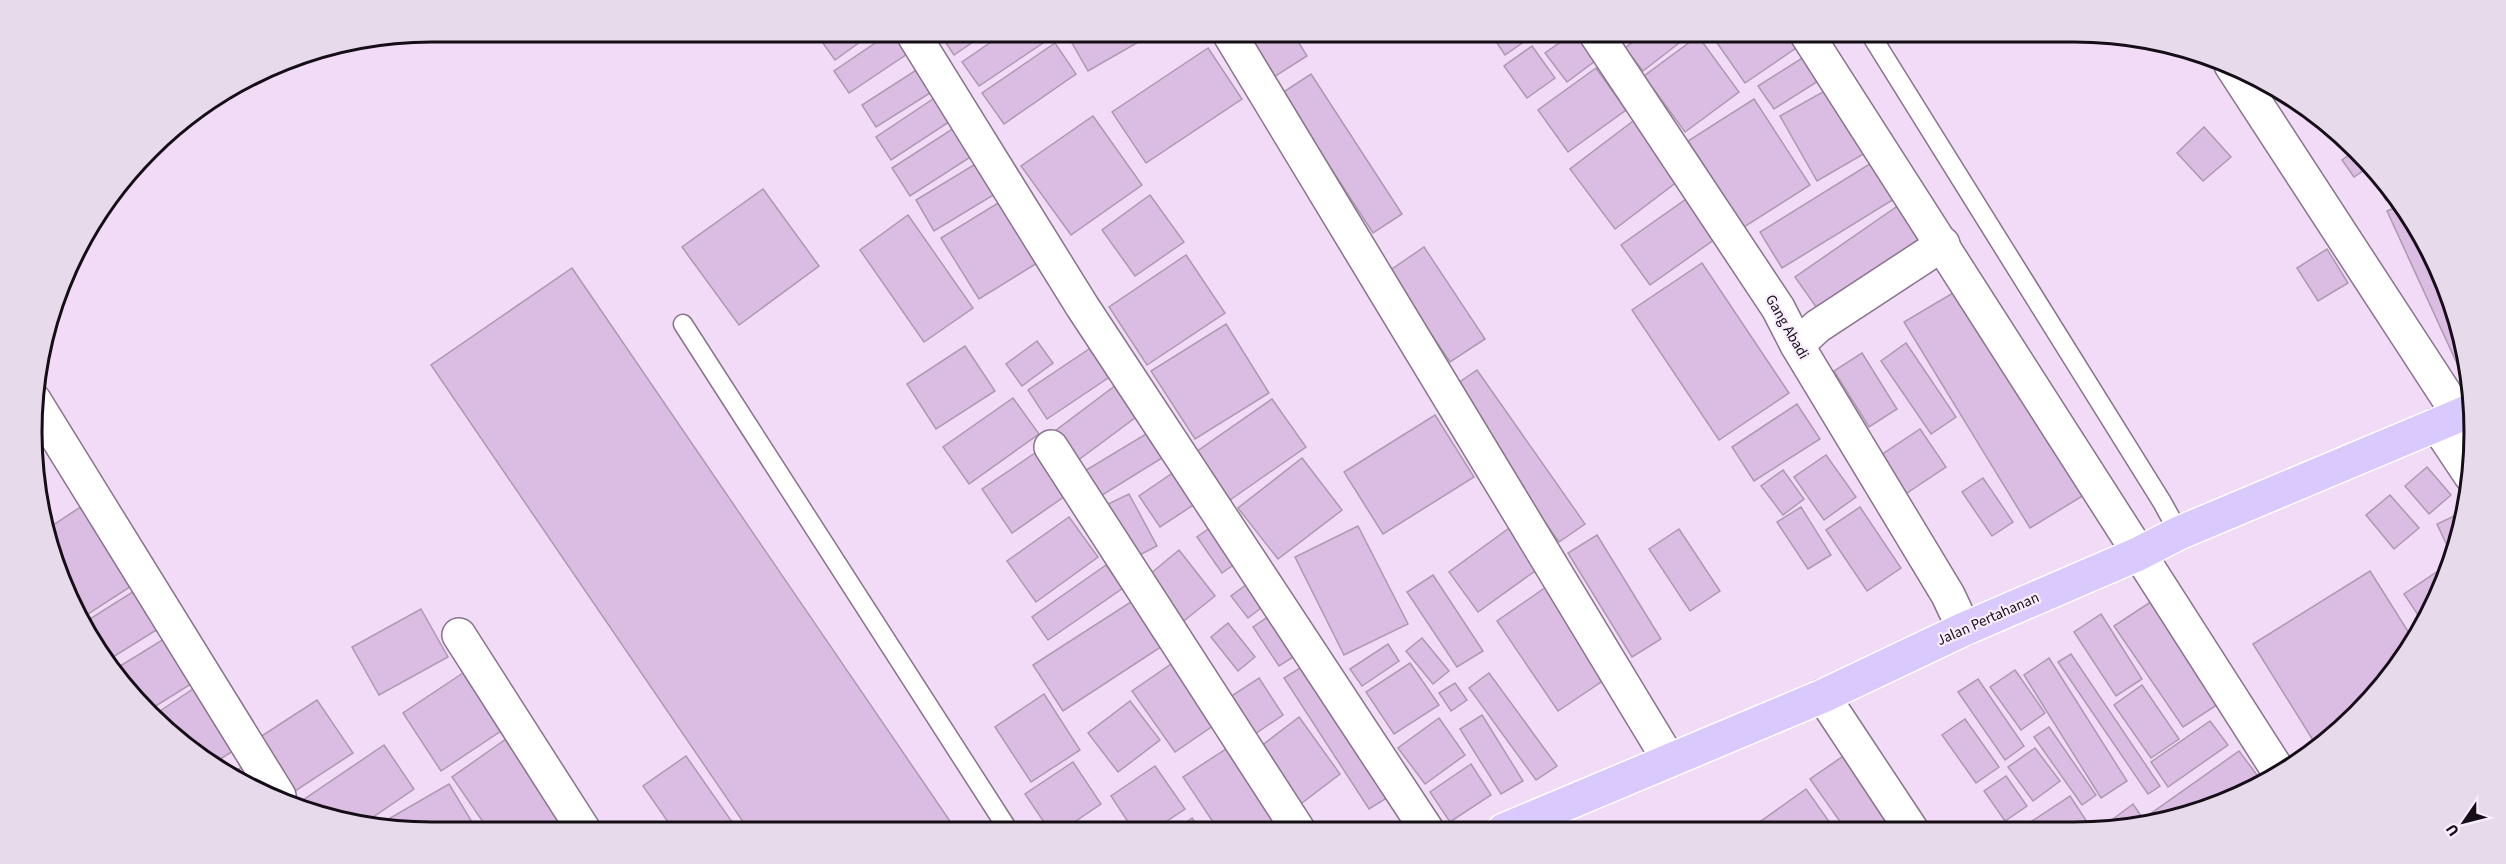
<svg xmlns="http://www.w3.org/2000/svg" width="2506" height="864" font-family="'Source Sans 3',sans-serif">
<style>
.building{fill:#dbbce2;stroke:#ad99b1;stroke-width:1.5}
.lines{fill:none;stroke-linecap:round;stroke-linejoin:round}
.lane-casing{stroke:#87748b;stroke-width:21}
.street-casing{stroke:#87748b;stroke-width:36}
.primary-casing{stroke:#fff;stroke-width:36}
.lane{stroke:#fff;stroke-width:18}
.street{stroke:#fff;stroke-width:33}
.primary{stroke:#dac9fd;stroke-width:33}
.labels{text-anchor:middle;dominant-baseline:central;stroke-width:4.5;stroke-linejoin:round;paint-order:stroke}
.street-label{font-size:15px;fill:#150e17;stroke:#f9ecfc}
.rim{fill:none;stroke:#150e17;stroke-width:3}
</style>
<rect width="100%" height="100%" fill="#f1dbf6"/>
<g class="building">
<polygon points="1645,33 1692,33 1643,71 1625,48"/>
<polygon points="1719,33 1798,33 1805,42 1745,83 1713,37"/>
<polygon points="1491,34 1535,34 1505,55"/>
<polygon points="1572,34 1588,34 1603,55 1567,82 1545,53"/>
<polygon points="1241,35 1294,35 1307,56 1269,80"/>
<polygon points="982,36 954,55 942,37"/>
<polygon points="1000,36 1052,37 979,86 962,62"/>
<polygon points="1068,36 1149,36 1088,71"/>
<polygon points="1698,36 1739,92 1685,132 1644,76"/>
<polygon points="822,37 867,37 835,60 820,39"/>
<polygon points="884,37 908,37 916,48 849,93 834,71"/>
<polygon points="1055,43 1076,74 1004,124 982,93"/>
<polygon points="1532,46 1555,78 1527,98 1504,66"/>
<polygon points="1208,48 1242,99 1146,163 1112,112"/>
<polygon points="1807,55 1823,78 1774,109 1758,86"/>
<polygon points="924,65 938,88 876,127 862,105"/>
<polygon points="1596,68 1626,110 1568,152 1538,110"/>
<polygon points="1311,74 1402,214 1373,233 1282,93"/>
<polygon points="1830,88 1867,152 1817,181 1780,116"/>
<polygon points="939,95 955,118 891,160 876,137"/>
<polygon points="1754,99 1810,185 1744,227 1688,141"/>
<polygon points="2302,104 2318,114 2322,118 2315,123"/>
<polygon points="1093,116 1142,185 1071,235 1021,166"/>
<polygon points="1637,118 1682,178 1615,229 1570,169"/>
<polygon points="957,126 975,154 910,196 892,168"/>
<polygon points="2331,126 2347,141 2342,145"/>
<polygon points="2204,127 2231,157 2203,181 2177,153"/>
<polygon points="2356,150 2372,165 2354,177 2342,160"/>
<polygon points="982,160 1000,191 934,231 916,200"/>
<polygon points="1876,160 1899,196 1782,268 1760,232"/>
<polygon points="2379,173 2394,195 2386,200 2372,178"/>
<polygon points="763,189 819,266 739,325 682,247"/>
<polygon points="1150,195 1184,242 1135,276 1102,230"/>
<polygon points="1689,197 1718,237 1650,285 1621,245"/>
<polygon points="1003,200 1042,260 979,299 941,238"/>
<polygon points="1899,205 1923,239 1819,311 1795,277"/>
<polygon points="2402,205 2421,231 2453,303 2471,378 2465,381 2387,211"/>
<polygon points="908,215 973,308 924,342 860,250"/>
<polygon points="1424,247 1485,339 1450,362 1389,271"/>
<polygon points="2327,249 2348,283 2318,301 2297,268"/>
<polygon points="1186,255 1225,313 1147,365 1109,307"/>
<polygon points="1702,263 1789,393 1719,440 1632,310"/>
<polygon points="572,268 954,827 947,831 750,832 431,365"/>
<polygon points="1963,287 2089,492 2030,528 1904,322"/>
<polygon points="1226,324 1269,393 1195,439 1151,371"/>
<polygon points="1037,341 1053,363 1022,386 1006,364"/>
<polygon points="1906,343 1956,417 1931,434 1881,361"/>
<polygon points="1095,345 1114,374 1047,419 1028,390"/>
<polygon points="965,346 995,391 936,429 907,384"/>
<polygon points="1862,353 1897,409 1869,427 1834,371"/>
<polygon points="1477,370 1585,524 1559,542 1451,388"/>
<polygon points="1124,379 1147,409 1077,461 1055,431"/>
<polygon points="1013,398 1039,434 969,484 943,447"/>
<polygon points="1272,399 1306,447 1230,500 1196,452"/>
<polygon points="1797,404 1820,439 1754,481 1732,447"/>
<polygon points="34,413 54,439 32,456"/>
<polygon points="1435,415 1474,477 1383,534 1344,472"/>
<polygon points="1920,429 1946,467 1904,495 1878,457"/>
<polygon points="1146,434 1162,458 1099,497 1083,472"/>
<polygon points="1038,451 1068,494 1012,533 982,489"/>
<polygon points="1826,455 1856,497 1824,520 1794,477"/>
<polygon points="1302,458 1342,510 1278,559 1238,508"/>
<polygon points="2427,467 2451,495 2429,514 2405,486"/>
<polygon points="1177,470 1198,502 1160,527 1139,496"/>
<polygon points="1783,470 1804,499 1783,515 1761,486"/>
<polygon points="1983,478 2013,522 1992,536 1962,492"/>
<polygon points="1129,494 1157,546 1132,559 1104,506"/>
<polygon points="2390,495 2419,528 2394,549 2366,515"/>
<polygon points="85,504 136,583 82,618 44,531"/>
<polygon points="1801,507 1831,555 1808,569 1777,522"/>
<polygon points="1860,507 1901,568 1867,591 1826,530"/>
<polygon points="2465,511 2461,535 2452,556 2437,524"/>
<polygon points="1069,517 1098,557 1036,602 1007,561"/>
<polygon points="1218,522 1243,558 1222,573 1197,537"/>
<polygon points="1358,526 1408,624 1344,655 1295,557"/>
<polygon points="1512,526 1542,566 1478,612 1449,572"/>
<polygon points="1679,529 1720,591 1690,611 1649,549"/>
<polygon points="1597,535 1661,639 1632,657 1568,553"/>
<polygon points="1179,550 1215,596 1180,624 1144,579"/>
<polygon points="1106,565 1123,588 1048,640 1032,617"/>
<polygon points="2441,569 2445,575 2424,624 2404,594"/>
<polygon points="2370,571 2414,641 2341,730 2316,745 2253,644"/>
<polygon points="1433,575 1483,651 1457,667 1407,592"/>
<polygon points="1254,579 1270,601 1248,618 1231,596"/>
<polygon points="1549,585 1610,676 1558,711 1497,621"/>
<polygon points="142,586 166,624 105,662 99,655 85,622"/>
<polygon points="1140,596 1170,641 1063,711 1033,665"/>
<polygon points="2155,599 2223,701 2183,727 2114,626"/>
<polygon points="421,609 448,657 379,695 352,647"/>
<polygon points="1278,610 1304,650 1279,666 1253,627"/>
<polygon points="2101,614 2142,679 2116,696 2074,632"/>
<polygon points="1228,623 1255,657 1238,671 1211,637"/>
<polygon points="172,634 199,679 146,712 112,671"/>
<polygon points="1422,638 1449,671 1433,684 1406,651"/>
<polygon points="1388,644 1399,661 1362,686 1350,669"/>
<polygon points="2071,654 2160,786 2148,794 2058,662"/>
<polygon points="2049,658 2127,781 2101,798 2024,675"/>
<polygon points="1177,660 1220,721 1175,752 1132,691"/>
<polygon points="1313,660 1398,791 1369,809 1284,678"/>
<polygon points="1410,663 1439,705 1394,734 1366,692"/>
<polygon points="2015,670 2045,713 2021,730 1990,687"/>
<polygon points="463,673 501,731 441,771 403,713"/>
<polygon points="1489,673 1557,766 1536,780 1469,688"/>
<polygon points="1259,678 1283,715 1252,736 1227,699"/>
<polygon points="1978,679 2024,746 2005,760 1958,692"/>
<polygon points="1455,683 1467,700 1451,711 1439,693"/>
<polygon points="2142,685 2179,739 2151,758 2114,705"/>
<polygon points="196,687 236,749 211,765 151,717"/>
<polygon points="1044,694 1080,750 1031,782 995,727"/>
<polygon points="317,700 353,753 289,795 254,741"/>
<polygon points="1130,701 1160,740 1118,772 1088,733"/>
<polygon points="1482,715 1523,781 1501,794 1460,729"/>
<polygon points="1299,717 1340,774 1294,809 1252,753"/>
<polygon points="1439,718 1465,755 1425,784 1398,748"/>
<polygon points="1965,719 1999,767 1976,783 1942,735"/>
<polygon points="2210,721 2228,745 2168,787 2151,762"/>
<polygon points="2049,727 2096,795 2082,805 2034,737"/>
<polygon points="506,739 570,832 490,832 452,777"/>
<polygon points="384,745 414,789 363,824 329,819 310,811 303,800"/>
<polygon points="1232,745 1288,831 1219,831 1183,777"/>
<polygon points="2035,748 2060,781 2033,801 2008,767"/>
<polygon points="1852,750 1897,813 1873,830 1846,830 1810,779"/>
<polygon points="2239,751 2263,783 2251,791 2150,822 2146,817"/>
<polygon points="686,756 739,832 675,832 643,786"/>
<polygon points="1073,762 1101,804 1061,831 1050,831 1025,794"/>
<polygon points="249,763 267,791 230,774"/>
<polygon points="1471,764 1491,795 1450,822 1430,792"/>
<polygon points="1155,766 1185,809 1152,831 1134,831 1111,796"/>
<polygon points="2006,776 2027,806 2005,821 1984,791"/>
<polygon points="449,784 478,832 432,832 378,825"/>
<polygon points="1806,789 1835,830 1767,830 1761,821"/>
<polygon points="2070,796 2091,828 2020,829"/>
<polygon points="2133,804 2146,823 2127,829 2115,829 2109,822"/>
<polygon points="1192,818 1202,831 1175,831"/>
<polygon points="1114,821 1122,831 1102,831"/>
</g>
<g class="lines">
<g class="lane-casing">
<g id="lane">
<polyline points="1869,32 2162,502 2179,533"/>
<polyline points="683,324 1009,831"/>
</g>
</g>
<g class="street-casing">
<g id="street">
<polyline points="1806,33 2279,772"/>
<polyline points="1596,34 1778,308 1797,345 1948,595 1964,629"/>
<polyline points="1230,35 1669,760"/>
<polyline points="915,37 1082,306 1427,830"/>
<polyline points="2231,65 2459,415"/>
<polyline points="1797,345 1818,326 1943,244"/>
<polyline points="34,400 279,796"/>
<polyline points="2437,425 2471,476"/>
<polyline points="1051,447 1299,831"/>
<polyline points="459,635 585,832"/>
<polyline points="1823,696 1911,829"/>
</g>
</g>
<g class="primary-casing">
<polyline id="primary" points="1504,830 1823,696 1964,629 2138,554 2179,533 2472,410"/>
</g>
<use href="#lane" class="lane"/>
<use href="#street" class="street"/>
<use href="#primary" class="primary"/>
</g>
<g class="labels">
<g class="street-label">
<text transform="translate(1787 327) rotate(60)">Gang Abadi</text>
<text transform="translate(1988 619) rotate(-24)">Jalan Pertahanan</text>
</g>
</g>
<path d="M0 0H2506V864H0ZM432 42H2074A390 390 0 0 1 2464 432V432A390 390 0 0 1 2074 822H432A390 390 0 0 1 42 432V432A390 390 0 0 1 432 42Z" fill="#e7daea" fill-rule="evenodd"/>
<path class="rim" d="M432 42H2074A390 390 0 0 1 2464 432V432A390 390 0 0 1 2074 822H432A390 390 0 0 1 42 432V432A390 390 0 0 1 432 42Z"/>
<g transform="translate(2464 822) rotate(235)" stroke="#f9ecfc" stroke-width="4.5" paint-order="stroke">
<path d="M0-4.5L10 22L0 15L-10 22Z" fill="#150e17"/>
<text y="-9" font-size="16" font-weight="bold" text-anchor="middle" fill="#150e17">U</text>
</g>
</svg>
